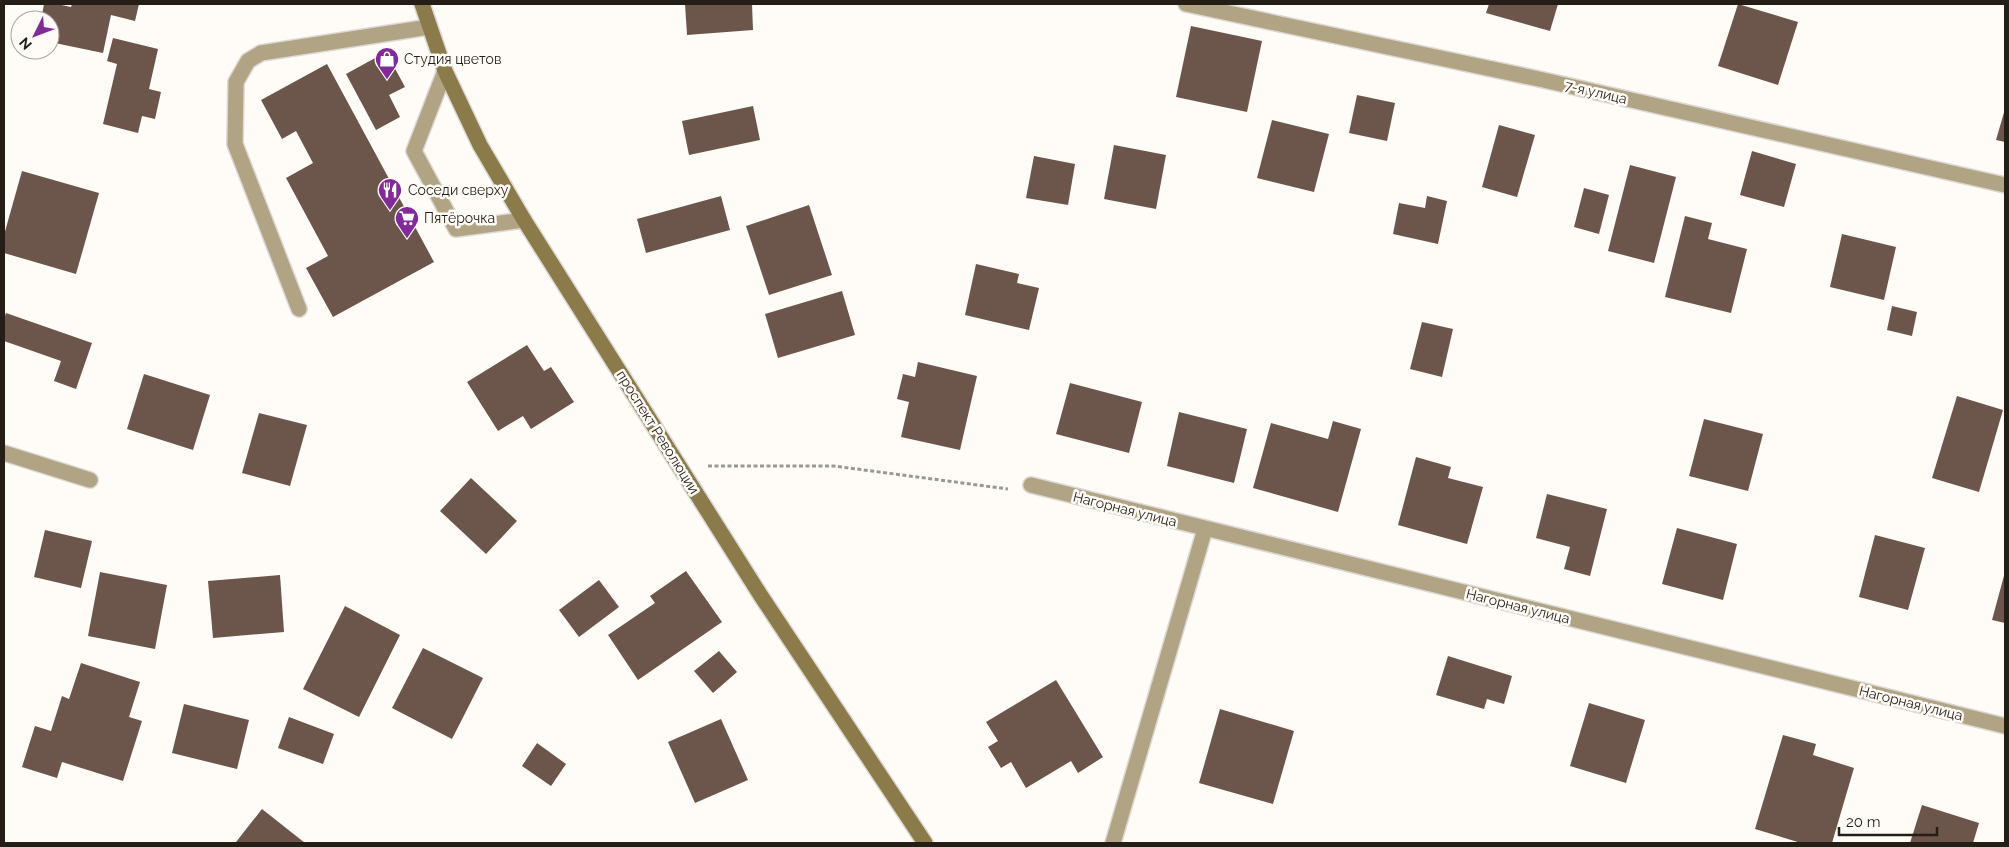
<svg xmlns="http://www.w3.org/2000/svg" width="2009" height="847" font-family="Raleway,sans-serif">
<style>
.building{fill:#6c564b}
.lines{fill:none;stroke-linecap:round;stroke-linejoin:round}
.lane-casing{stroke:#dcd8d3;stroke-width:18}
.street-casing{stroke:#dcd8d3;stroke-width:18}
.secondary-casing{stroke:#dcd8d3;stroke-width:18}
.path{stroke:#9d9792;stroke-width:3;stroke-dasharray:4 2.5;stroke-linecap:butt}
.lane{stroke:#b0a484;stroke-width:15}
.street{stroke:#b0a484;stroke-width:15}
.secondary{stroke:#8b7a4a;stroke-width:15}
.labels{text-anchor:middle;dominant-baseline:central;stroke-width:5;stroke-linejoin:round;paint-order:stroke}
.poi-label{font-size:14px;fill:#251e17;stroke:#fffbf7;text-anchor:start}
.street-label{font-size:14px;fill:#251e17;stroke:#fffbf7}
</style>
<rect width="100%" height="100%" fill="#fffbf7"/>
<g class="building">
<polygon points="44,4 57,4 71,7 72,4 139,4 135,21 111,15 103,53 50,42 50,20 41,20"/>
<polygon points="685,4 752,4 753,30 687,35"/>
<polygon points="1489,4 1558,4 1550,31 1486,13"/>
<polygon points="1738,4 1798,22 1778,85 1718,66"/>
<polygon points="1191,26 1262,41 1247,112 1176,97"/>
<polygon points="113,38 158,49 149,89 161,92 155,119 142,116 138,133 103,124 117,64 107,61"/>
<polygon points="386,52 405,87 389,95 400,117 376,130 346,74"/>
<polygon points="327,64 434,262 333,317 306,268 328,256 286,178 313,163 296,131 282,139 261,100"/>
<polygon points="1357,95 1395,103 1387,141 1349,133"/>
<polygon points="753,106 760,140 689,155 682,121"/>
<polygon points="2005,109 2005,142 1996,140"/>
<polygon points="1272,120 1329,134 1314,192 1257,178"/>
<polygon points="1499,125 1535,135 1517,197 1482,187"/>
<polygon points="1114,145 1166,155 1156,209 1104,199"/>
<polygon points="1752,151 1796,164 1784,207 1740,195"/>
<polygon points="1034,156 1075,164 1068,205 1026,198"/>
<polygon points="1630,165 1676,177 1654,263 1608,251"/>
<polygon points="22,171 99,193 76,274 4,253 4,235"/>
<polygon points="1584,188 1609,195 1599,234 1574,227"/>
<polygon points="721,196 730,230 646,253 637,219"/>
<polygon points="1427,196 1447,201 1438,244 1393,234 1399,203 1425,208"/>
<polygon points="809,205 832,275 769,295 746,226"/>
<polygon points="1685,216 1712,223 1708,239 1747,249 1731,313 1665,297"/>
<polygon points="1842,234 1896,247 1884,300 1830,287"/>
<polygon points="976,264 1019,274 1017,283 1039,288 1029,330 965,315"/>
<polygon points="842,291 855,335 778,358 765,314"/>
<polygon points="1892,306 1917,312 1912,336 1887,330"/>
<polygon points="6,313 92,343 76,389 54,381 61,361 4,341 4,319"/>
<polygon points="1422,322 1453,329 1442,377 1410,369"/>
<polygon points="527,345 544,371 551,367 574,402 531,429 523,416 498,431 467,382"/>
<polygon points="918,362 977,376 960,450 901,437 909,402 897,399 903,374 915,377"/>
<polygon points="144,374 210,395 193,450 127,429"/>
<polygon points="1070,383 1142,402 1129,453 1056,434"/>
<polygon points="1957,396 2003,410 1979,492 1932,478"/>
<polygon points="1179,412 1247,429 1234,483 1167,466"/>
<polygon points="259,413 307,425 290,486 242,473"/>
<polygon points="1704,419 1763,434 1748,491 1689,476"/>
<polygon points="1333,421 1361,429 1338,512 1253,488 1271,423 1328,439"/>
<polygon points="1416,457 1451,467 1448,478 1483,487 1467,544 1398,525"/>
<polygon points="471,478 517,521 486,554 440,511"/>
<polygon points="1547,494 1607,509 1590,576 1564,569 1570,547 1536,538"/>
<polygon points="1677,528 1737,544 1723,600 1662,584"/>
<polygon points="45,530 92,541 81,588 34,577"/>
<polygon points="1875,535 1925,548 1908,610 1859,597"/>
<polygon points="686,571 722,622 638,680 608,635 655,603 650,596"/>
<polygon points="100,572 167,585 155,649 88,636"/>
<polygon points="2005,572 2005,623 1992,620"/>
<polygon points="280,575 284,632 213,638 208,581"/>
<polygon points="599,580 619,607 579,637 559,610"/>
<polygon points="345,606 400,635 359,717 303,689"/>
<polygon points="423,648 483,678 452,739 392,708"/>
<polygon points="719,651 737,672 713,693 694,671"/>
<polygon points="1448,656 1512,676 1504,704 1487,699 1484,709 1436,695"/>
<polygon points="81,663 140,682 129,717 142,721 123,781 62,762 57,778 22,767 35,726 51,731 62,696 69,699"/>
<polygon points="1056,680 1103,757 1078,773 1071,761 1026,788 1011,762 1001,768 988,747 998,741 986,722"/>
<polygon points="1589,703 1645,720 1626,783 1570,766"/>
<polygon points="184,704 249,720 237,769 172,753"/>
<polygon points="1220,709 1294,731 1273,804 1199,783"/>
<polygon points="289,717 334,734 323,764 278,748"/>
<polygon points="721,719 748,780 695,803 668,742"/>
<polygon points="1783,735 1816,744 1813,755 1854,768 1832,843 1801,843 1755,829"/>
<polygon points="537,743 566,764 551,786 522,766"/>
<polygon points="1922,805 1979,823 1973,843 1910,843"/>
<polygon points="262,809 305,843 236,842"/>
</g>
<g class="lines">
<g class="lane-casing">
<g id="lane">
<polyline points="445,71 414,151 456,229 524,220"/>
<polyline points="299,309 235,144 236,82 248,61 261,53 429,27"/>
<polyline points="4,453 90,480"/>
</g>
</g>
<g class="street-casing">
<g id="street">
<polyline points="1186,4 1539,79 2005,185"/>
<polyline points="1031,485 2005,726"/>
<polyline points="1113,843 1205,529"/>
</g>
</g>
<g class="secondary-casing">
<polyline id="secondary" points="422,4 445,71 480,145 524,220 761,596 925,843"/>
</g>
<polyline class="path" points="708,466 834,466 1008,489"/>
<use href="#lane" class="lane"/>
<use href="#street" class="street"/>
<use href="#secondary" class="secondary"/>
</g>
<defs>
<g id="shop-pin" transform="scale(1.25)"><path d="M0 17L-7.5 6A9.5 9.5 0 1 1 7.5 6Z" fill="#822b98" stroke="#fffbf7"/><path d="M-5-2.5h2.3a2.7 3.5 0 0 1 5.4 0H5L5.5 6h-11ZM-1.5-2.5h3a1.5 2.3 0 0 0-3 0Z" fill="#fff"/></g>
<g id="restaurant-pin" transform="scale(1.25)"><path d="M0 17L-7.5 6A9.5 9.5 0 1 1 7.5 6Z" fill="#822b98" stroke="#fffbf7"/><path d="M-5-6h1v4h1v-4h1v4h1v-4h1v5L-1.5 .5V6h-2V.5L-5-1ZM5-6V6H3V1.5H1.5Q1.5-4 5-6Z" fill="#fff"/></g>
<g id="supermarket-pin" transform="scale(1.25)"><path d="M0 17L-7.5 6A9.5 9.5 0 1 1 7.5 6Z" fill="#822b98" stroke="#fffbf7"/><path d="M-6-5.5h2.5l.6 2H6L4.5 2H-2.5L-4.4-4H-6ZM-1.5 3.2a1.3 1.3 0 1 0 .1 0ZM3 3.2a1.3 1.3 0 1 0 .1 0Z" fill="#fff"/></g>
</defs>
<g fill-rule="evenodd">
<use href="#shop-pin" x="387" y="59"/>
<use href="#restaurant-pin" x="390" y="190"/>
<use href="#supermarket-pin" x="407" y="218"/>
</g>
<g class="labels">
<g class="poi-label">
<text x="404" y="59">Студия цветов</text>
<text x="408" y="190">Соседи сверху</text>
<text x="424" y="218">Пятёрочка</text>
</g>
<g class="street-label">
<text transform="translate(1596 92) rotate(13)">7-я улица</text>
<text transform="translate(658 432) rotate(58)">проспект Революции</text>
<text transform="translate(1125 509) rotate(14)">Нагорная улица</text>
<text transform="translate(1518 606) rotate(14)">Нагорная улица</text>
<text transform="translate(1911 703) rotate(14)">Нагорная улица</text>
</g>
</g>
<rect width="2009" height="847" fill="none" stroke="#251e17" stroke-width="10"/>
<g transform="translate(35 35) rotate(228)"><circle r="24" fill="#fffbf7" stroke="#a8a39d"/>
<path d="M0-4L9 19L0 12L-9 19Z" fill="#822b98"/>
<text y="-8" font-size="14" font-weight="bold" text-anchor="middle" fill="#251e17">N</text>
</g>
<path d="M1839 827v8h98v-8" fill="none" stroke="#251e17" stroke-width="2.5"/>
<text x="1846" y="827" font-size="15" fill="#251e17" stroke="#fffbf7" stroke-width="4" paint-order="stroke">20 m</text>
</svg>
